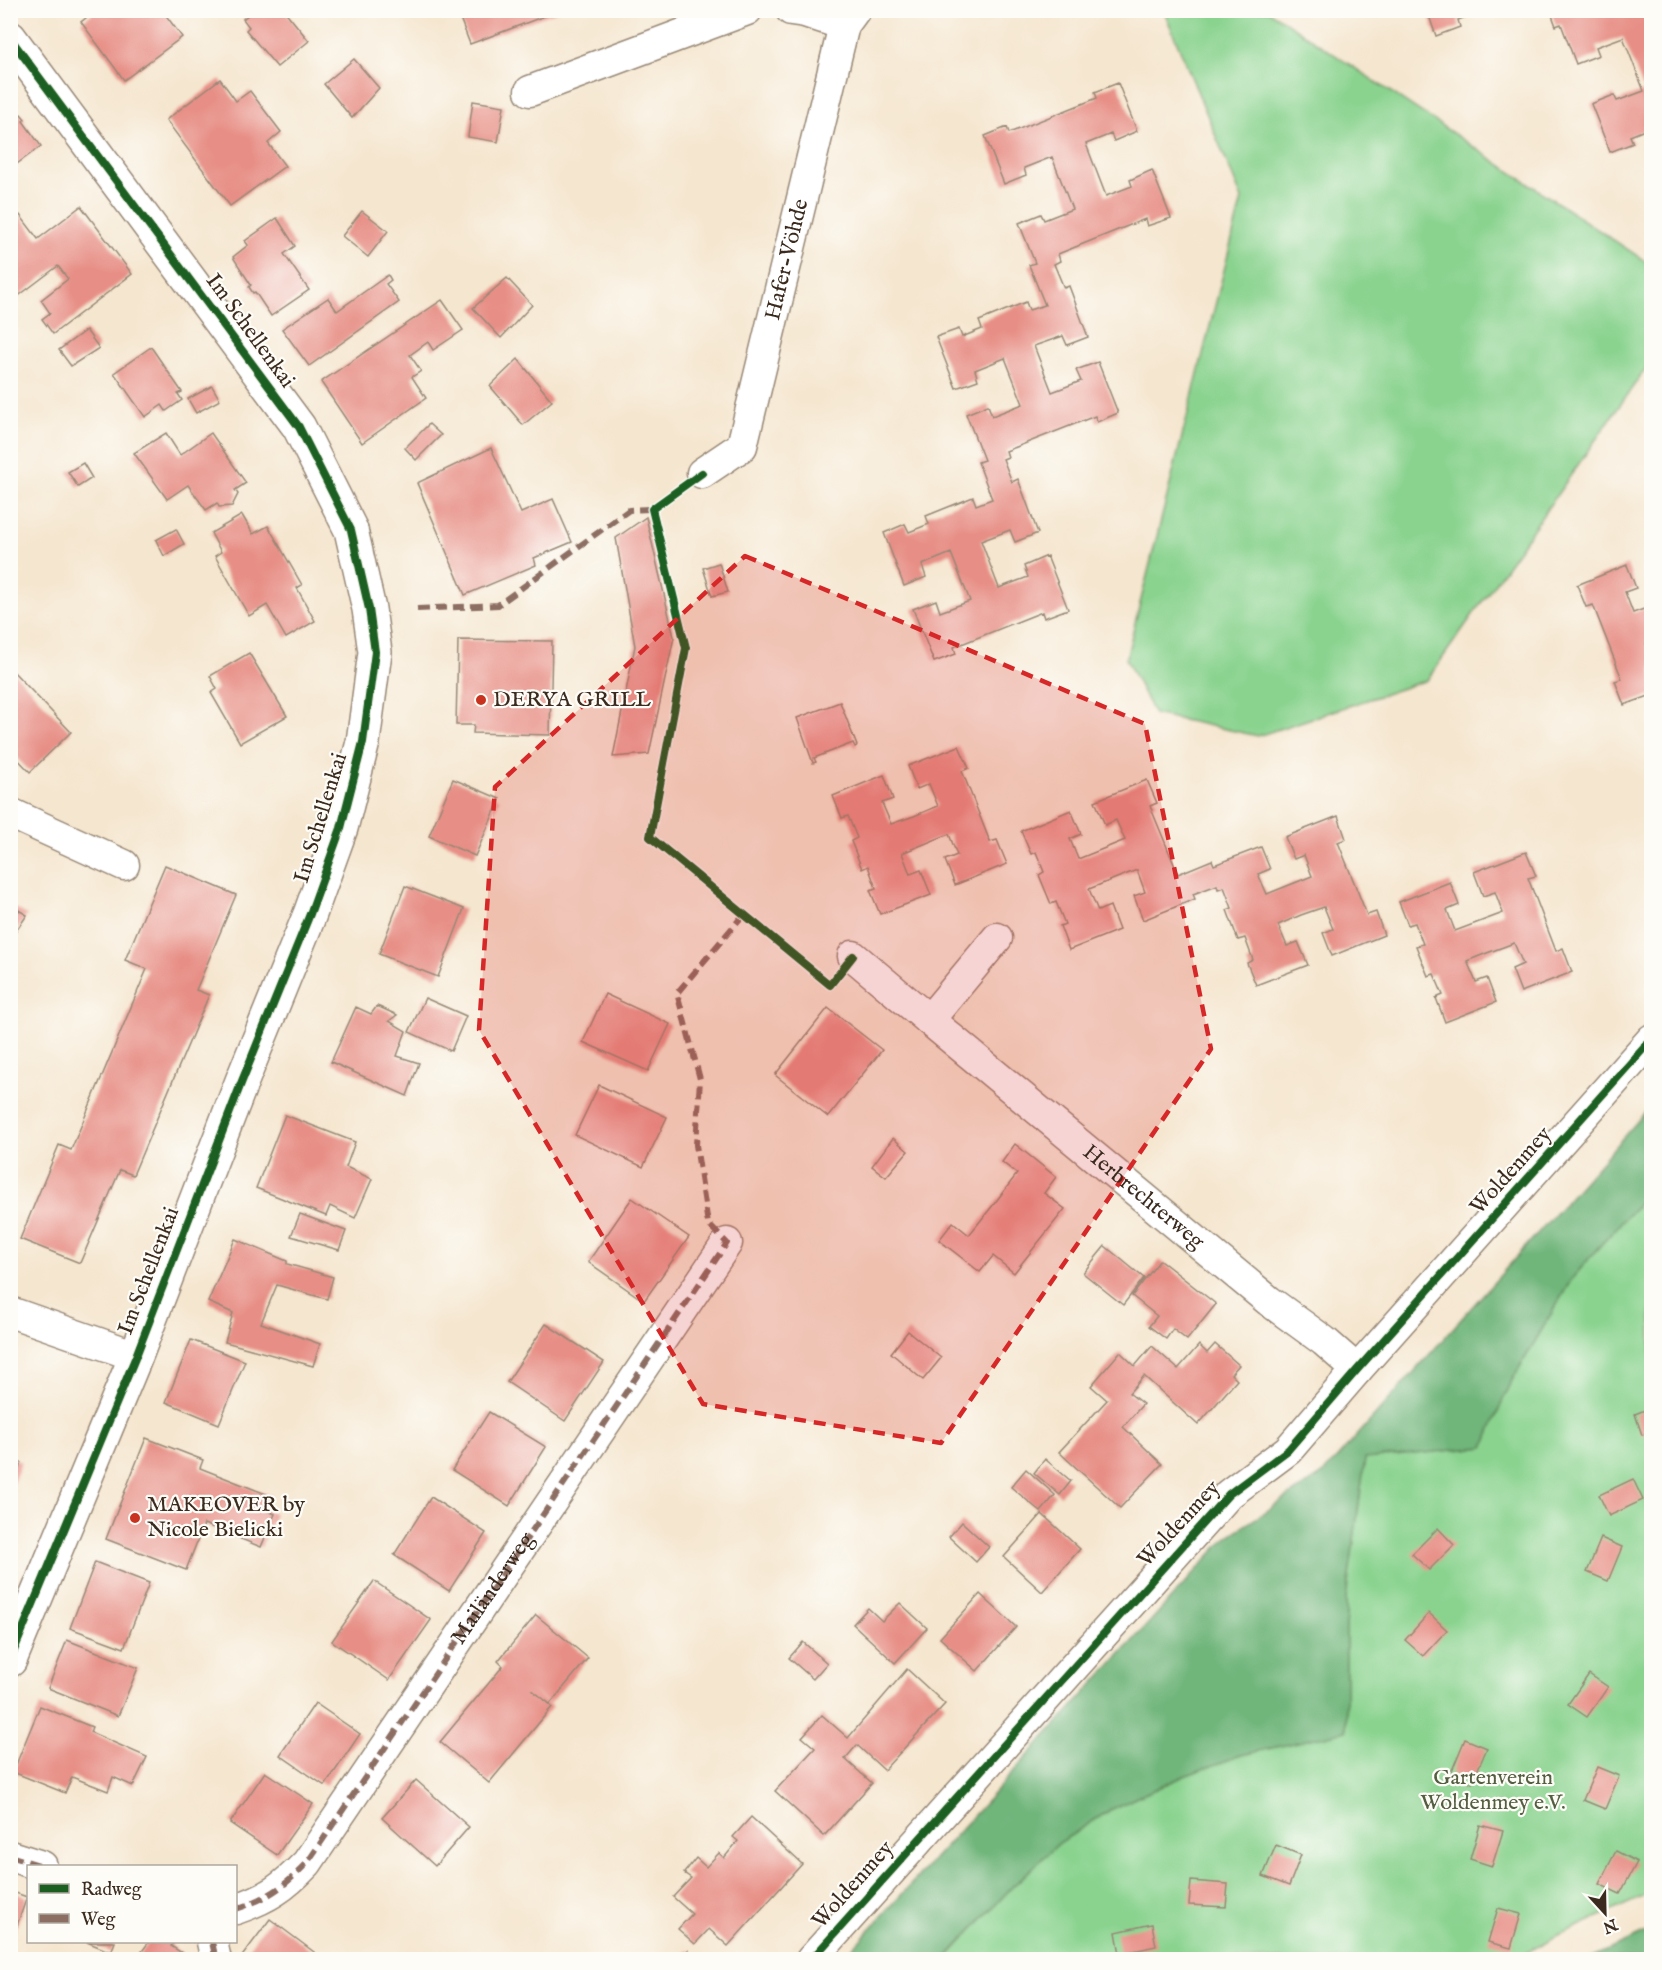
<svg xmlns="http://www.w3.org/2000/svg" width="1662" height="1970" font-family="'IM FELL English',serif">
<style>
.green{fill:#8ad38f;stroke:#627e56;stroke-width:1.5}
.forest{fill:#6fb57a;stroke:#55704c;stroke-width:1.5}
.building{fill:#e78f86}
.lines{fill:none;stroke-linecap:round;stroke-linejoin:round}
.street-casing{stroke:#988876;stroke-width:33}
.secondary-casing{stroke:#988876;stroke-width:36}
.street{stroke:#fff;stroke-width:30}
.secondary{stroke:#fff;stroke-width:33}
.quiet{stroke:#8d6e63;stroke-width:6;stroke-dasharray:12 6;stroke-linecap:butt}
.cycleway-casing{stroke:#fdfcf7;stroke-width:11}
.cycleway{stroke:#1b5e20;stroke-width:8}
.marked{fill:#d62828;fill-opacity:0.2;stroke:#d62828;stroke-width:4.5;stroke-dasharray:12 8;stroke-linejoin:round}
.poi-dot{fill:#c8321e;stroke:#fdfcf7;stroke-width:2}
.labels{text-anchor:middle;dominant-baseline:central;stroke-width:4.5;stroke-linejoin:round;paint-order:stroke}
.street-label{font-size:22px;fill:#3b2a1e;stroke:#fdfcf7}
.poi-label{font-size:22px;fill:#3b2a1e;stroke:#fdfcf7;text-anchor:start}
.park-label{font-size:22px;fill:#535d40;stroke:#fdfcf7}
</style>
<rect width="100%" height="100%" fill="#fdfcf7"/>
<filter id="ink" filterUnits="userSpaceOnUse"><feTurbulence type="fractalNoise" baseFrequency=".0167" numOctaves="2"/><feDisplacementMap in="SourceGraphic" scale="12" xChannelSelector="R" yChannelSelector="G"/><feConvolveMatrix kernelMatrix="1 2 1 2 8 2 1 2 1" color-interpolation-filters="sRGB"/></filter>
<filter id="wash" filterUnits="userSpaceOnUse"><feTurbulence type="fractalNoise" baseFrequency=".008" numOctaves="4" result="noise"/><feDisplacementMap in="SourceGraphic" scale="24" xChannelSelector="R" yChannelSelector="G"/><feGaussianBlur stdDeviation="1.35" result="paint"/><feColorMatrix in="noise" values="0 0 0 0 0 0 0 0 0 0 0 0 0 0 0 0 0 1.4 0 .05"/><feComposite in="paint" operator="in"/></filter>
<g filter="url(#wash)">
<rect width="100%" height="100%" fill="#f5e6cf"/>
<g class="green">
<polygon points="1164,11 1269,11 1651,265 1651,361 1427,680 1258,736 1154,714 1126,659 1242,199"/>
<polygon points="1651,1190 1651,1893 1559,1935 1515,1959 945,1960 1010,1889 1059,1843 1113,1808 1184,1776 1241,1755 1346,1731 1346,1598 1365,1458 1484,1447 1508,1387 1571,1280 1596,1250"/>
</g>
<g class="forest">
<polygon points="1651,1106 1651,1190 1596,1250 1571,1280 1508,1387 1484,1447 1365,1459 1346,1598 1346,1731 1241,1755 1184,1776 1113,1808 1059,1843 1010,1889 945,1959 843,1959 1227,1537 1323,1474"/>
<polygon points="1651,1931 1651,1959 1589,1959"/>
</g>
<g id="blocks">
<g class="building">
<polygon points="96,10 162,10 182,37 124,80 81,22"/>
<polygon points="254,10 284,10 309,41 277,67 246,30 249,27 243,19"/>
<polygon points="438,10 558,10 558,11 470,44 458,13 441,19"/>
<polygon points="1427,10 1482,10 1482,11 1458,20 1460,27 1436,36"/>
<polygon points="1550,10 1582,10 1583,14 1592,10 1652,10 1652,127 1630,136 1633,143 1610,152 1591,104 1614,95 1617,101 1644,91 1623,37 1596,47 1599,55 1576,64 1561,24 1556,26"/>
<polygon points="354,59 379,88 352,118 324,84"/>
<polygon points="220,79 236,101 250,91 281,132 268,143 285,166 230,206 166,120"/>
<polygon points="1118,83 1137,131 1114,141 1111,134 1086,144 1106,196 1132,186 1130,180 1152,170 1171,218 1147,226 1145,219 1058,254 1060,261 1054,264 1064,288 1069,286 1088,337 1067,345 1063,336 1034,346 1052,392 1081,381 1076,370 1098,362 1118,413 1097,422 1095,416 1006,451 1008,457 1003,459 1012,482 1018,479 1038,533 1015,542 1010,530 981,541 999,588 1028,577 1024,566 1047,556 1068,609 1044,618 1042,612 954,647 956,654 934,662 913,609 936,600 940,612 970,601 951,553 922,565 926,577 904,586 884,533 905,524 909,532 929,524 926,516 973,497 976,505 992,499 978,462 984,460 966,414 988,405 992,416 1023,404 1005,358 975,370 978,380 956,388 936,337 959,329 962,337 982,329 979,321 1026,302 1029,310 1045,305 1029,265 1035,263 1019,223 1041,214 1044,220 1072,209 1052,157 1024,168 1026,175 1004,184 985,136 1007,127 1009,133 1097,98 1095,92"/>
<polygon points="473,101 504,106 498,142 468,137"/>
<polygon points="10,106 18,116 21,114 25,119 23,121 41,146 10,169"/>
<polygon points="81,206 132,274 53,334 42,319 50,313 41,300 68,279 58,266 13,300 10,296 10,223 20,215 38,239"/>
<polygon points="362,211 388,231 368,257 342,236"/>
<polygon points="277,218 295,246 284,254 309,290 271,316 255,292 253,293 249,287 251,285 233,257 248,245 245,241"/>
<polygon points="388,275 391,280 386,284 399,302 309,366 282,329 328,298 337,311"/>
<polygon points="507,278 532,305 501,338 473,308"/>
<polygon points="442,300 463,330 433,350 428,342 410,355 421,371 412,377 426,398 362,443 321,382"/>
<polygon points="86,330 99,348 71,366 59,350"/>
<polygon points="151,347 182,392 178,394 182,400 166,411 162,405 145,417 114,373"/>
<polygon points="518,359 552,401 523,425 490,386"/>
<polygon points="212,386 220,400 196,413 188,399"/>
<polygon points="429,424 441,435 416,460 405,448"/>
<polygon points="166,433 180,455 211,433 246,483 235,490 238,494 232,506 219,507 217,503 206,510 188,485 167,499 134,453"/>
<polygon points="491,448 521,513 553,499 572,542 534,558 536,565 465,595 417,483"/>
<polygon points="83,463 92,478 78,487 68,472"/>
<polygon points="242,515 253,534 268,526 302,585 297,588 315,621 286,638 267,605 249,616 215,556 221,552 211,533"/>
<polygon points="646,517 674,637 649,754 613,757 635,646 616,538"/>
<polygon points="176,529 184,544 164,556 156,540"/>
<polygon points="719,563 728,592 712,596 703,568"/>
<polygon points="1627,565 1636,588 1625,592 1633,613 1652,606 1652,642 1646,644 1652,659 1652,695 1624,705 1615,681 1622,679 1593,605 1586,607 1577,585"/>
<polygon points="458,640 552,641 550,735 473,733 474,725 456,725"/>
<polygon points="249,653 287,716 240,743 211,693 217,689 210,676"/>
<polygon points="10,668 71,732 30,772 10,751"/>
<polygon points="840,702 857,746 855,747 853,743 814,758 816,762 813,763 797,718"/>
<polygon points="959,746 969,768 962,771 990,842 997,840 1007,864 955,885 945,860 957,855 949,834 902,853 910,874 921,870 931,895 880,914 870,890 876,888 868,866 862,869 851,841 857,838 848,816 842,818 833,796 884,775 893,799 882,803 891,824 914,816 938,806 929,784 917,789 908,766"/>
<polygon points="453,779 500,799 475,856 429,836"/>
<polygon points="1147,780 1157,803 1150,806 1178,874 1212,860 1214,865 1261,847 1270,869 1258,874 1267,894 1312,876 1304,855 1294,859 1285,837 1338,816 1346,839 1338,842 1367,915 1376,912 1384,935 1332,956 1323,933 1333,929 1324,907 1301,915 1278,925 1287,946 1298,942 1308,965 1256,985 1247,963 1253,960 1245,938 1238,940 1227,910 1232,908 1224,887 1218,889 1217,885 1193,894 1195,899 1143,920 1134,896 1145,892 1137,870 1089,889 1098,911 1110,906 1119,930 1069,950 1060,926 1065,924 1056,902 1051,904 1039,875 1044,872 1036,852 1031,854 1021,831 1071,810 1081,834 1070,839 1078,859 1125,840 1116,820 1105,825 1095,801"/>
<polygon points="1526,852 1536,876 1528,878 1556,951 1563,948 1572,972 1521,992 1512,969 1523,964 1514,943 1487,953 1467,961 1476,982 1487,978 1496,1002 1445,1022 1436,998 1443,995 1434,974 1428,976 1416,946 1423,944 1415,923 1408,925 1399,902 1450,882 1459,905 1447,910 1455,931 1503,913 1495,892 1483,896 1474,872"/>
<polygon points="165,865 236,895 196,990 209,995 133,1175 120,1170 80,1263 20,1239 59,1145 71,1150 147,969 125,960"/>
<polygon points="405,886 464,909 438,977 379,954"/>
<polygon points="10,905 27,915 10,940"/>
<polygon points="605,994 670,1024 648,1071 583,1042"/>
<polygon points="425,998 466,1016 451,1051 409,1032"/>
<polygon points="377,1006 397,1015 389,1021 406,1031 397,1056 419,1063 407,1096 331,1062 356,1007 371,1014"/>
<polygon points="828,1008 882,1050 828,1117 775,1075"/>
<polygon points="599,1085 667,1117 643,1167 575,1135"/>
<polygon points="285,1115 355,1142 346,1167 372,1179 355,1218 330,1206 326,1216 256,1188"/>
<polygon points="893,1138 908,1151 886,1177 872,1166"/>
<polygon points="1015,1144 1056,1177 1044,1193 1065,1209 1014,1273 993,1256 980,1272 939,1240 953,1222 969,1235 994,1204 1017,1174 1002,1162"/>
<polygon points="632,1198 689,1237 644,1301 588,1262"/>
<polygon points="300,1214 346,1231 339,1250 291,1236"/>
<polygon points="235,1239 287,1261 287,1264 333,1277 327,1299 277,1285 261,1323 320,1344 313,1366 225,1342 233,1313 208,1302"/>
<polygon points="1105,1246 1144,1278 1123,1305 1083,1273"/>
<polygon points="1160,1260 1216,1304 1187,1340 1173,1329 1166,1339 1149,1326 1157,1316 1132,1296"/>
<polygon points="546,1324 604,1362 565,1421 507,1382"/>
<polygon points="908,1331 941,1358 923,1380 891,1353"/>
<polygon points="191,1340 245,1361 219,1424 166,1402"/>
<polygon points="1215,1344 1239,1365 1231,1374 1237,1380 1198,1425 1144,1376 1129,1393 1143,1404 1123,1427 1162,1464 1120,1508 1059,1452 1107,1400 1091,1386 1120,1352 1135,1366 1152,1346 1178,1369 1199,1345 1207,1353"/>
<polygon points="1652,1407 1652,1432 1642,1435 1635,1414"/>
<polygon points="489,1412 546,1447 509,1506 452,1470"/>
<polygon points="146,1438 203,1460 200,1468 271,1496 266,1510 275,1514 261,1547 204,1524 186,1570 106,1539"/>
<polygon points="10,1458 21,1462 11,1489 10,1489"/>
<polygon points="1045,1459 1071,1481 1060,1495 1034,1473"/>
<polygon points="1026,1469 1055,1495 1041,1512 1011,1487"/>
<polygon points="1633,1479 1643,1500 1609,1516 1599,1495"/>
<polygon points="431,1497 486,1533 449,1591 394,1555"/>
<polygon points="1042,1514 1080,1549 1042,1592 1004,1557"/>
<polygon points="962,1522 989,1547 976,1562 949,1537"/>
<polygon points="1438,1528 1454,1545 1429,1570 1412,1554"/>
<polygon points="1601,1538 1622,1547 1608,1581 1587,1572"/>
<polygon points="95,1562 149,1583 124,1648 70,1628"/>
<polygon points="374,1581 431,1620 389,1680 332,1641"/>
<polygon points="980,1594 1016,1627 977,1671 940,1638"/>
<polygon points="900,1603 927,1628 895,1663 853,1624 868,1608 882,1621"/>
<polygon points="1429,1613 1447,1630 1423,1656 1405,1640"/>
<polygon points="536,1615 588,1658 550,1704 531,1689 552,1707 489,1783 440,1742 503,1666 498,1661"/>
<polygon points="67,1640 138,1668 118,1716 48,1688"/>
<polygon points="803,1642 827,1663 813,1679 789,1658"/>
<polygon points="907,1669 945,1704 884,1770 857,1745 845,1759 872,1783 824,1836 775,1791 815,1748 802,1737 822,1715 848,1738"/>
<polygon points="1589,1674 1608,1687 1587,1717 1568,1704"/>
<polygon points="315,1703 360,1734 325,1786 280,1755"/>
<polygon points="40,1706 92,1727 90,1732 147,1757 133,1786 113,1777 108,1791 72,1777 65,1793 13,1772"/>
<polygon points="1465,1739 1487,1748 1472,1783 1451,1773"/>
<polygon points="1597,1767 1619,1776 1605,1809 1583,1800"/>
<polygon points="265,1772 313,1804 277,1855 230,1823"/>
<polygon points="416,1780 469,1827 435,1866 382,1818"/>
<polygon points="751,1817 802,1864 728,1946 709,1929 695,1944 678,1929 692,1914 673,1897 691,1878 684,1873 696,1858 706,1867 719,1853 724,1858 738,1841 733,1837"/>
<polygon points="1480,1825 1503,1831 1492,1866 1470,1859"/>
<polygon points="1276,1845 1301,1855 1289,1886 1263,1876"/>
<polygon points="1616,1851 1637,1862 1620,1894 1599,1884"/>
<polygon points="1191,1881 1228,1884 1226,1907 1189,1905"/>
<polygon points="10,1891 27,1897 11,1942 10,1942"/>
<polygon points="1498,1908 1521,1914 1511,1948 1488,1942"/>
<polygon points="270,1919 318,1955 314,1959 240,1959"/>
<polygon points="1152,1924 1156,1946 1120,1954 1116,1932"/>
<polygon points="87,1942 115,1942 111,1952"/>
<polygon points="149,1942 174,1942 171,1946 191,1959 136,1959"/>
<polygon points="688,1950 698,1959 680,1959"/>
</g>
</g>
</g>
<g filter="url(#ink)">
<use href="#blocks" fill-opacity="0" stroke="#988876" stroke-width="1.5"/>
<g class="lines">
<g class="street-casing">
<g id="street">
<polyline points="791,10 805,12 844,25"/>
<polyline points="530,91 747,10"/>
<path id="s1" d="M702 473 742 446 844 25 855 10"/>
<polyline points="10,813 124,865"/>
<polyline points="853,956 929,1020 997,938"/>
<path id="s2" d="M929 1020 1269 1301 1324 1341 1357 1370"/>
<polyline points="10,1312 136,1356"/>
<polyline points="10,1856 42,1866"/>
<path d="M236 1909C268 1898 283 1888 307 1863L727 1243"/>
<polyline points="212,1942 216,1960"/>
<polyline points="811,1960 1229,1494 1288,1450 1357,1370 1652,1039"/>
</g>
</g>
<g class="secondary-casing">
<polyline id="secondary" points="10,38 299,427 351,530 369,609 375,652 363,742 341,828 310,914 242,1081 136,1356 10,1660"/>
</g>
<use href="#street" class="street"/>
<use href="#secondary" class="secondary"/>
<g class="quiet">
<polyline points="417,609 498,605 629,510 652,509 655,506"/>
<polyline points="10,1856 42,1866"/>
<path id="s3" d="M236 1909C268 1898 283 1888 307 1863L727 1243 708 1224 696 1145 700 1079 677 993 744 914"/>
<polyline points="212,1942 216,1960"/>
</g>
<g class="cycleway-casing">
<g id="cycleway">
<polyline points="10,38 299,427 351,530 369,609 375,652 363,742 341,828 310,914 242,1081 136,1356 10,1660"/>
<polyline points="702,473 652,509 686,648 650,837 830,985 853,956"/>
<polyline points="811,1960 1229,1494 1288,1450 1357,1370 1652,1039"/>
</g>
</g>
<use href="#cycleway" class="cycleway"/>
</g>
</g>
<path class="marked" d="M745 556 1145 724 1211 1049 941 1443 703 1404 479 1030 495 787Z"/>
<g class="poi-dot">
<circle cx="481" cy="700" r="6"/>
<circle cx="135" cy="1518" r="6"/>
</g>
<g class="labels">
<g class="street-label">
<text stroke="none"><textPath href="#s1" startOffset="240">Hafer-Vöhde</textPath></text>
<text transform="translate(250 331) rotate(54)">Im Schellenkai</text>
<text transform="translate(321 818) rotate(-73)">Im Schellenkai</text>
<text transform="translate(1511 1171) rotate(-48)">Woldenmey</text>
<text stroke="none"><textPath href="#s2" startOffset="278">Herbrechterweg</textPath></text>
<text transform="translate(149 1271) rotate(-69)">Im Schellenkai</text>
<text transform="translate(1179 1524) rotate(-47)">Woldenmey</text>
<text stroke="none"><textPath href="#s3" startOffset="417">Mailänderweg</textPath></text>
<text transform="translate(853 1885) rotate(-48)">Woldenmey</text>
</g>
<g class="poi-label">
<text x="493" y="700">DERYA GRILL</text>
<text x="147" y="1505">MAKEOVER by<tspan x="147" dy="25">Nicole Bielicki</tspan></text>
</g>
<g class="park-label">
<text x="1493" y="1778">Gartenverein<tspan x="1493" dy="25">Woldenmey e.V.</tspan></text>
</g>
</g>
<rect width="1662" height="1970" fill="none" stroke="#fdfcf7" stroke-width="36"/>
<rect x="27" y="1865" width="210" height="78" fill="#fdfcf7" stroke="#afa8a0" stroke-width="1.5"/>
<rect x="39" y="1884" width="30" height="9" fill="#1b5e20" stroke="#afa8a0" stroke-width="1.5"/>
<text x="81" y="1895" font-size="18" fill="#3b2a1e">Radweg</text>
<rect x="39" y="1914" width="30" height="9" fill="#8d6e63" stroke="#afa8a0" stroke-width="1.5"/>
<text x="81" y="1925" font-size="18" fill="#3b2a1e">Weg</text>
<g transform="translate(1605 1913) rotate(158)" stroke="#fdfcf7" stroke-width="4.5" paint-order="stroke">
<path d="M0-4.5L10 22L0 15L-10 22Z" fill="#3b2a1e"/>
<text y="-9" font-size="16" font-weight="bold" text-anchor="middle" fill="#3b2a1e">N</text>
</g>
</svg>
